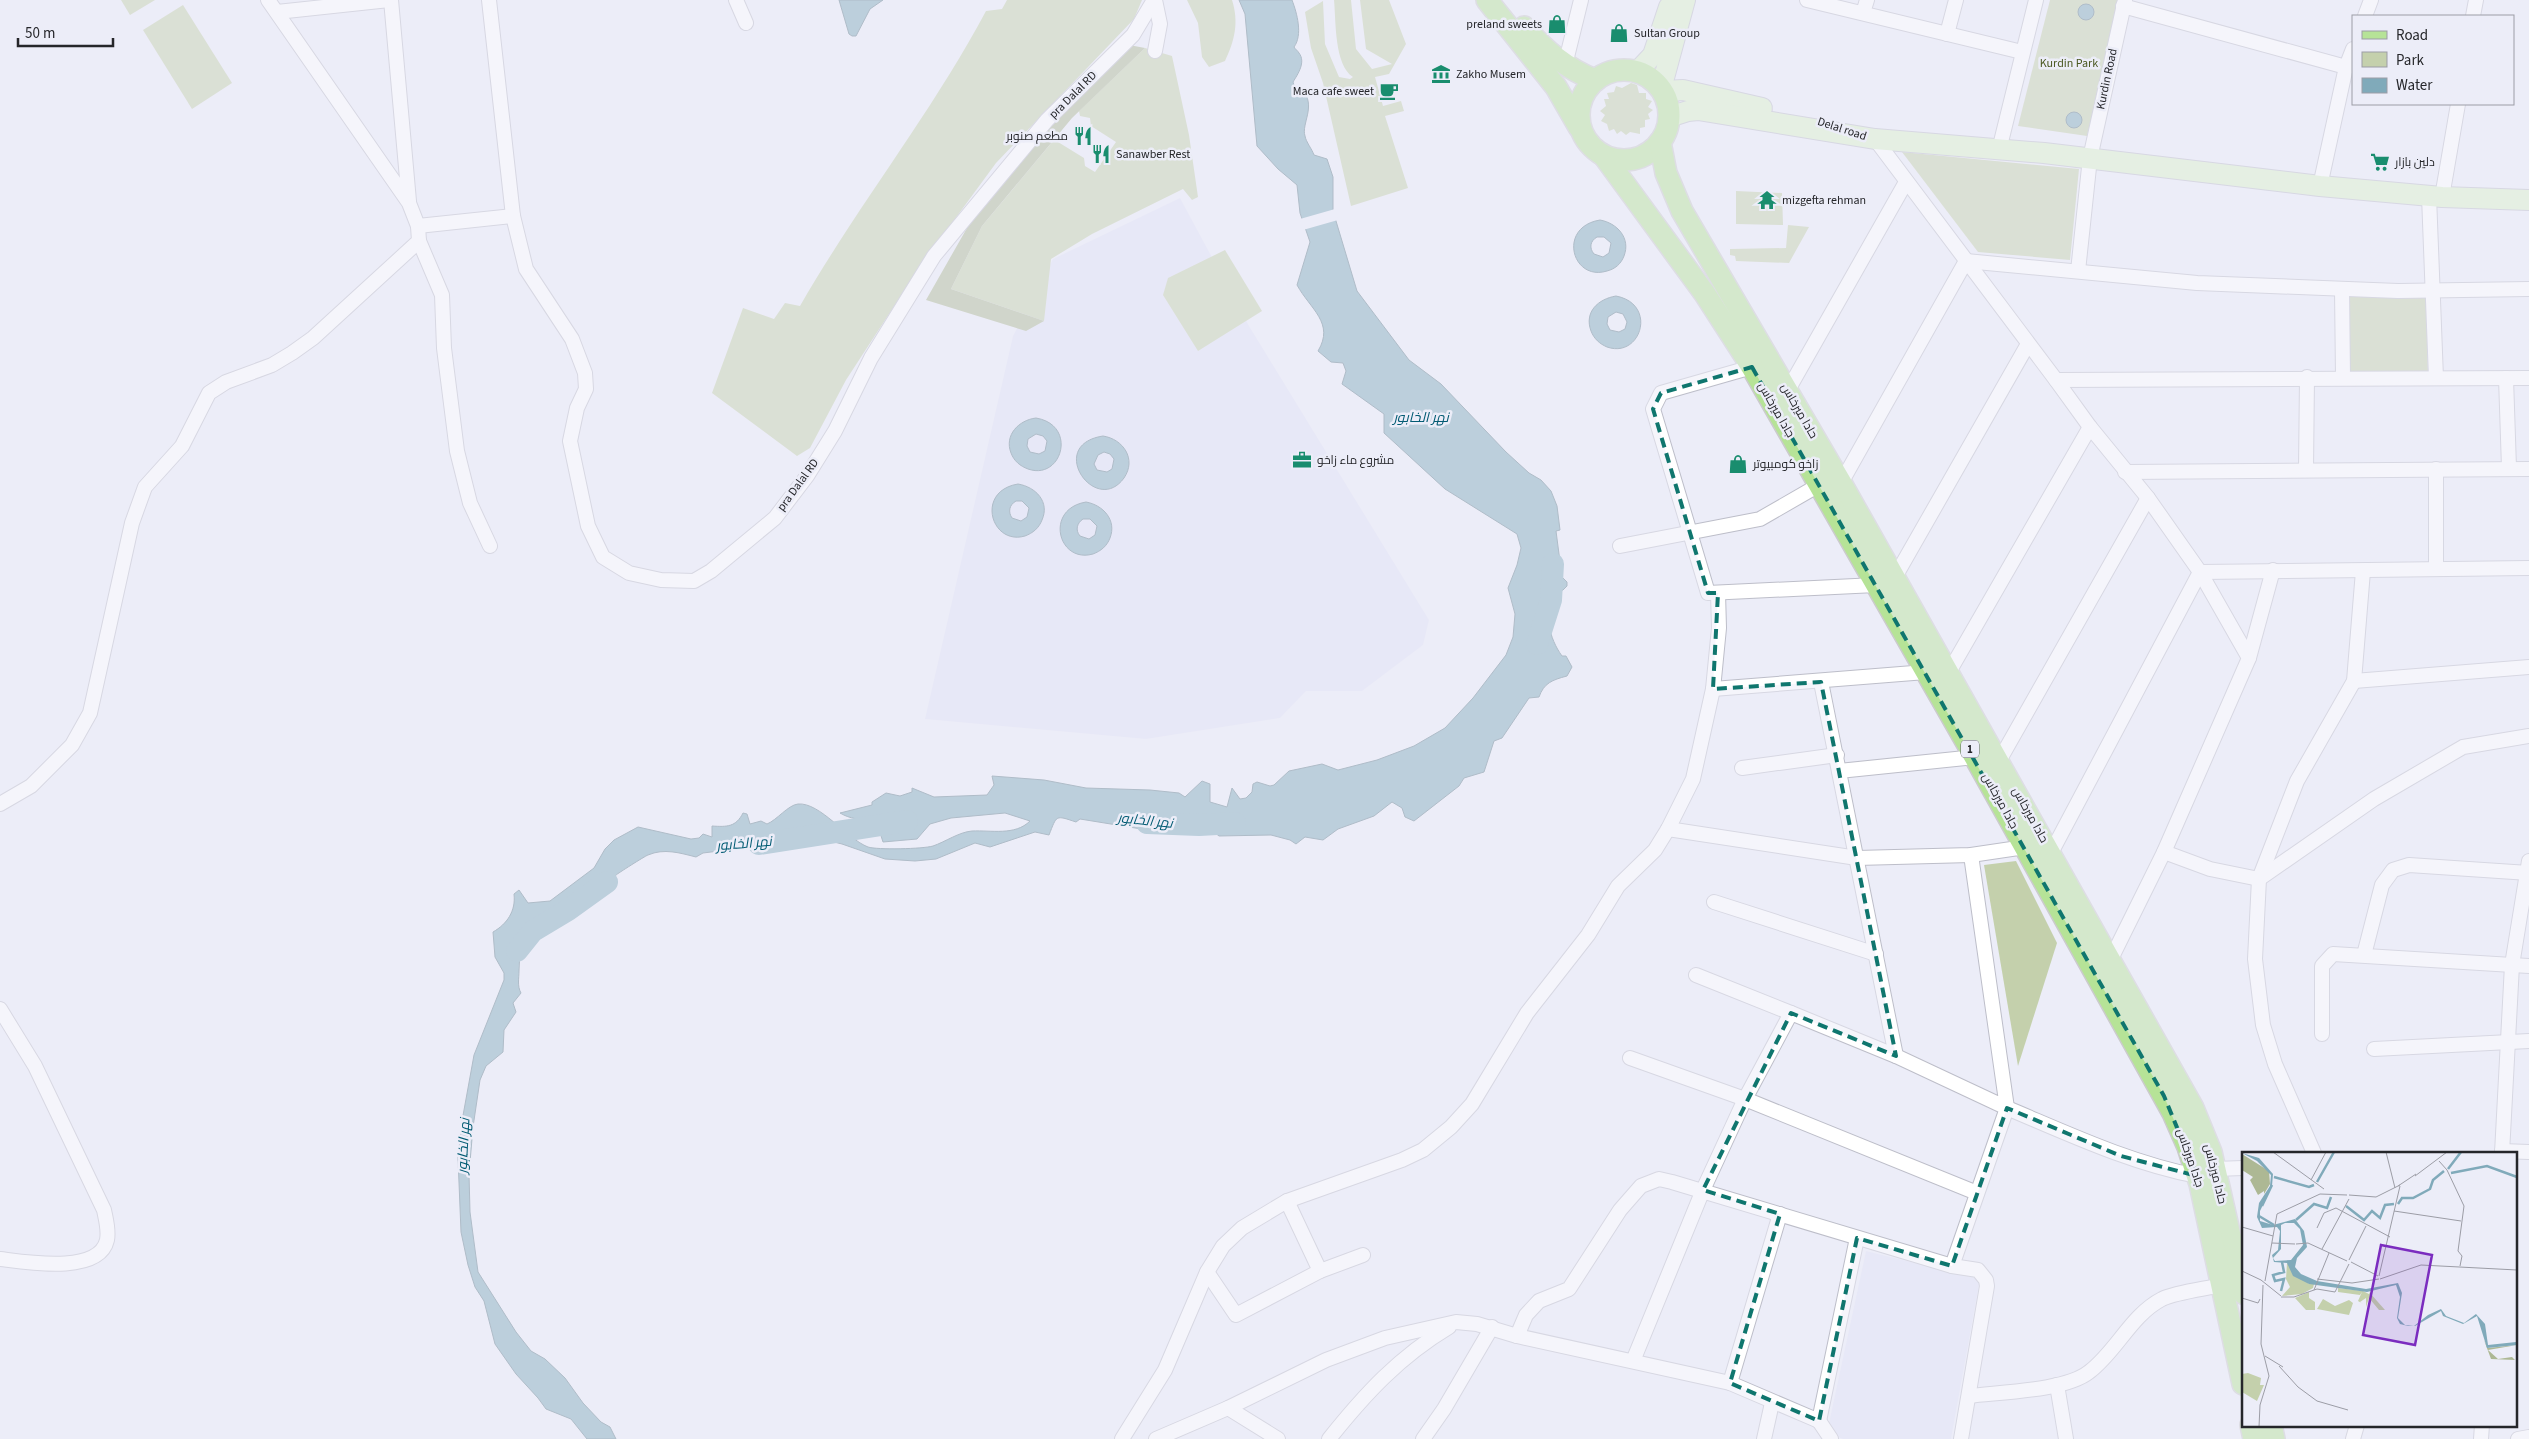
<svg xmlns="http://www.w3.org/2000/svg" width="2529" height="1439" font-family="'Source Sans 3',Cairo,sans-serif">
<style>
.built{fill:#e1e3f5}
.green{fill:#c4d0ac}
.forest{fill:#adb894}
.water{fill:#80aaba;stroke:#65828f;fill-rule:evenodd}
.pier{fill:#ecedf8}
.lines{fill:none;stroke-linecap:round;stroke-linejoin:round}
.river{stroke:#80aaba;stroke-width:22}
.minor-casing{stroke:#bdbec9;stroke-width:16}
.secondary-casing{stroke:#bdbec9;stroke-width:22}
.primary-casing{stroke:#cbcbcc;stroke-width:24}
.minor{stroke:#fff;stroke-width:14}
.secondary{stroke:#dbf1cb;stroke-width:20}
.primary{stroke:#b6e397;stroke-width:21}
.marked{fill:none;stroke:#0f766e;stroke-width:4;stroke-dasharray:10 6;stroke-linejoin:round}
.labels{text-anchor:middle;dominant-baseline:central;stroke-width:5;stroke-linejoin:round;paint-order:stroke}
.shield{fill:#ecedf8;stroke:#616268;stroke-width:1}
.shield-label{font-size:11px;font-weight:bold;fill:#25262a}
.poi-label{font-size:12px;fill:#25262a;stroke:#ecedf8;text-anchor:start}
.park-label{font-size:12px;fill:#4a5821;stroke:#ecedf8}
.street-label{font-size:12px;fill:#25262a;stroke:#ecedf8}
.water-label{font-size:14px;font-style:italic;fill:#025b73;stroke:#ecedf8}
.inset-river{fill:none;stroke:#80aaba;stroke-width:2.5}
.inset-road{fill:none;stroke:#9c9da6;stroke-width:1}
.view{fill:#7b2cbf;fill-opacity:0.15;stroke:#7b2cbf;stroke-width:2.5}
.inset-edge{fill:none;stroke:#25262a;stroke-width:2.5}
</style>
<rect width="100%" height="100%" fill="#ecedf8"/>
<g class="built">
<polygon points="1180,198 1249,326 1429,620 1423,645 1362,691 1306,691 1280,718 1146,739 925,719 1013,336 1053,259"/>
<polygon points="1866,1251 1980,1279 1951,1439 1843,1439 1840,1438 1829,1423"/>
</g>
<g class="green">
<polygon points="121,0 155,0 130,15"/>
<path d="M1007 0H1142L1134 19 996 163 919 268 846 380 810 448 797 456 712 393 743 308 774 319 785 303 800 306C858 205 931 114 986 11L1002 9Z"/>
<path d="M1187 0H1232C1239 22 1235 40 1225 61L1209 67 1202 57 1198 23Z"/>
<path d="M1334 0H1351L1356 49 1372 69 1392 64 1366 49 1360 0H1389L1406 44 1389 74 1375 77 1383 106 1401 101 1404 111 1385 116 1408 188 1351 206 1323 83 1311 48 1305 12 1323 1 1325 44 1339 77 1350 79 1353 77C1334 65 1336 20 1334 0Z"/>
<polygon points="2050,0 2121,0 2087,136 2018,126"/>
<polygon points="183,5 232,83 192,109 143,30"/>
<polygon points="1145,48 1172,56 1189,135 1198,197 1192,200 1183,189 1092,234 1051,259 1044,321 951,289 982,226 1053,141 1058,142 1084,158 1085,166 1095,172 1116,142 1091,126 1090,118 1080,116 1079,111"/>
<polygon points="1631,83 1637,85 1639,93 1646,93 1646,99 1652,101 1648,107 1653,110 1648,114 1650,119 1645,120 1645,127 1640,128 1640,134 1630,132 1626,135 1621,131 1617,134 1614,129 1609,131 1607,124 1601,121 1605,115 1600,111 1606,106 1604,99 1609,99 1607,93 1614,92 1616,86 1622,88"/>
<polygon points="1902,152 2079,169 2070,260 1978,252"/>
<polygon points="1736,191 1782,193 1783,225 1736,224"/>
<polygon points="1788,225 1809,227 1789,263 1736,261 1735,256 1730,255 1730,249 1786,248"/>
<polygon points="1225,250 1262,311 1198,351 1163,295 1168,278"/>
<polygon points="2344,294 2426,296 2428,375 2341,373"/>
<polygon points="2016,861 2057,943 2018,1066 1984,865"/>
</g>
<polygon class="forest" points="1129,45 1145,48 1072,118 982,226 951,289 1044,321 1026,331 926,300 971,221 1058,117"/>
<g class="water">
<polygon points="839,0 883,0 870,9 856,36 852,36 849,34"/>
<path d="M1239 0H1292C1297 13 1303 35 1294 47 1295 49 1298 51 1299 53 1306 62 1298 74 1293 82L1295 89 1299 91 1302 90C1317 105 1301 124 1305 136 1306 142 1312 149 1314 155L1327 159 1333 177V211L1357 291 1409 360 1441 384 1506 452 1529 473 1541 480 1551 491 1557 506 1560 530 1556 531 1562 577 1567 582V586L1563 590 1552 594C1544 614 1549 638 1562 656H1566L1572 667 1567 676C1552 680 1544 683 1539 697L1529 698 1502 738 1494 741 1484 772 1464 778 1459 786 1414 821 1405 817 1402 808 1392 802 1374 816 1338 829 1323 840 1305 837 1296 844 1290 840 1271 835 1219 836 1200 821 1180 823 1166 833 1080 819 1076 822C1055 815 1057 815 1049 835L1035 832 990 847 975 843 936 859 915 861 885 859 842 844 794 832 789 839 775 844 703 853 696 857C680 853 664 848 648 855 645 856 617 874 616 875 612 880 612 884 607 887 572 910 518 919 519 971 519 978 517 986 521 993L513 1003 516 1012 504 1030 503 1052 486 1066 480 1080 473 1127 469 1174 470 1212 478 1272 516 1332 531 1351 545 1359 565 1378 583 1403 601 1422 610 1427 616 1439H587L571 1419 546 1409 538 1398 516 1374 495 1344 484 1301 475 1287 468 1265 461 1232 458 1158 462 1121 474 1055 504 980V973L495 957 493 932C507 924 516 911 514 894L519 890 528 903 550 901 594 868 605 849 614 840 638 827 691 839 699 838 703 834 712 837V826C727 827 736 827 743 813L747 814 750 824 761 821 767 824C777 820 788 805 798 804 820 802 847 839 868 847 877 850 923 849 933 846 945 842 959 832 972 831 991 830 1015 836 1030 821L1005 813 951 818 930 824 917 839 883 842C874 810 862 826 840 813L872 805V802L886 793 900 796 912 792V788L934 797 987 795 994 785 992 776 1044 780 1086 788 1150 790 1179 793 1185 797 1202 781 1210 784V802L1227 807 1232 788 1240 799 1246 798 1252 792 1253 784 1257 782 1270 786 1274 785 1289 771 1322 764 1338 770 1377 760 1414 746 1445 728 1473 698 1506 655 1513 637 1515 614 1508 588 1517 565 1521 548 1517 534 1445 489 1384 433V414L1342 384 1346 371 1343 363 1331 362 1318 351C1335 323 1310 309 1297 285L1310 242 1300 213 1297 185 1278 169 1257 146 1245 14Z"/>
<circle cx="2086" cy="12" r="8"/>
<circle cx="2074" cy="120" r="8"/>
<path d="M1600 220C1617 223 1631 238 1624 256 1621 264 1615 269 1607 271 1572 282 1557 227 1600 220ZM1597 237H1604L1611 243 1609 253 1603 257 1594 254C1589 248 1590 241 1597 237Z"/>
<path d="M1616 296C1658 304 1641 359 1607 347 1600 344 1594 339 1591 331 1584 312 1598 299 1616 296ZM1616 312 1623 314 1627 322 1625 329 1619 332 1610 330 1607 324 1608 317Z"/>
<path d="M1036 418C1078 425 1062 481 1028 469 1020 466 1014 461 1011 453 1004 435 1019 420 1036 418ZM1036 434 1043 436 1047 441 1045 451 1039 454 1030 452 1027 446 1028 439Z"/>
<path d="M1103 436C1123 439 1137 459 1124 478 1096 517 1045 445 1103 436ZM1104 452 1110 454 1114 459 1112 469 1107 472 1097 470 1094 464 1098 455Z"/>
<path d="M1018 484C1036 487 1050 502 1042 520 1039 528 1033 533 1025 536 991 546 975 491 1018 484ZM1016 501H1022L1029 508 1027 517 1021 521 1012 518C1008 512 1009 505 1016 501Z"/>
<path d="M1086 502C1103 505 1117 520 1110 538 1107 546 1101 551 1093 554 1058 564 1044 509 1086 502ZM1083 519H1090L1097 526 1095 535 1089 539 1080 536C1075 530 1077 523 1083 519Z"/>
</g>
<polygon class="pier" points="1335,209 1338,220 1303,230 1300,219"/>
<g class="lines">
<g class="river">
<polyline points="1537,644 1551,600 1553,564"/>
<polyline points="1147,823 1199,825 1235,823"/>
<polyline points="759,844 907,821"/>
<polyline points="517,951 533,931 568,910 607,882"/>
</g>
<g class="minor-casing">
<g id="minor">
<polyline points="391,0 409,201"/>
<polyline points="489,0 513,216 526,269 572,339 585,373 586,389 577,408 570,441 588,526 603,557 629,573 661,580 694,581 711,571 775,518 807,476 835,431 871,358 934,256 1047,120 1133,35 1154,0"/>
<polyline points="736,0 746,23"/>
<polyline points="1807,0 2022,52"/>
<polyline points="2123,6 2346,67"/>
<polyline points="277,12 389,0"/>
<polyline points="1863,13 1867,0"/>
<polyline points="2365,16 2371,0"/>
<polyline points="2473,16 2476,0"/>
<polyline points="1947,34 1956,0"/>
<polyline points="1155,51 1160,24 1155,0"/>
<polyline points="1565,65 1581,0"/>
<polyline points="1875,139 2056,380 2090,427 2148,498 2200,572 2249,658 2164,852 2111,959"/>
<polyline points="1999,150 2036,0"/>
<polyline points="2320,186 2346,67 2353,49"/>
<polyline points="2429,196 2436,378"/>
<polyline points="2442,197 2458,104"/>
<polyline points="418,226 513,216"/>
<polyline points="419,241 442,295 444,348 457,451 470,503 490,546"/>
<polyline points="2078,271 2090,158 2125,0"/>
<polyline points="2342,289 2343,378"/>
<polyline points="1752,367 1661,393 1653,409 1708,593 1876,585"/>
<polyline points="2506,378 2509,468"/>
<polyline points="2056,380 2529,378"/>
<polyline points="1788,390 1906,182"/>
<polyline points="2436,469 2436,569"/>
<polyline points="2306,470 2307,377"/>
<polyline points="2125,472 2529,469"/>
<polyline points="1841,483 1966,261 2197,283 2398,291 2529,289"/>
<polyline points="1620,546 1760,519 1819,485"/>
<polyline points="1895,577 2028,344"/>
<polyline points="2249,658 2273,570"/>
<polyline points="1949,672 2090,427"/>
<polyline points="2354,681 2529,667"/>
<polyline points="1821,682 1896,1056"/>
<polyline points="1713,689 1926,672"/>
<polyline points="1999,761 2148,498"/>
<polyline points="1742,768 1837,755"/>
<polyline points="1839,771 1975,757"/>
<polyline points="0,804 31,786 72,745 90,713 132,523 145,487 182,446 209,393 226,382 272,365 292,353 313,338 419,241 418,226 409,203 268,0"/>
<polyline points="1668,829 1857,858 1971,855 2025,847"/>
<polyline points="2164,852 2210,869 2259,879 2374,799 2463,747 2529,736"/>
<polyline points="2051,853 2200,572 2529,568"/>
<polyline points="1714,902 1876,954"/>
<polyline points="2364,955 2382,885 2393,870 2409,865 2529,873"/>
<polyline points="1696,975 1791,1013"/>
<path d="M0 1009 35 1066 104 1210C106 1220 109 1230 107 1240 99 1275 25 1262 0 1259"/>
<polyline points="2322,1034 2322,966 2333,954 2529,966"/>
<polyline points="2374,1049 2529,1041"/>
<polyline points="1630,1058 1745,1099 1977,1193"/>
<polyline points="2502,1151 2529,1152"/>
<polyline points="2314,1153 2275,1064 2263,1025 2255,959 2259,879 2297,781 2354,681 2363,571"/>
<polyline points="2502,1153 2512,965 2529,861"/>
<polyline points="2215,1169 2243,1168"/>
<polyline points="1287,1201 1320,1271"/>
<path d="M1952 1266 2007 1108C2069 1134 2130 1163 2197 1176"/>
<polyline points="1207,1272 1236,1315 1320,1271 1363,1255"/>
<polyline points="1517,1336 1526,1315 1539,1301 1569,1289 1620,1210 1641,1186 1659,1179 1672,1182 1952,1266 1978,1270 1986,1280 1987,1286 1961,1439"/>
<polyline points="1633,1361 1703,1190 1745,1099 1791,1013 1896,1056 2007,1108 1971,855"/>
<polyline points="1730,1383 1780,1214"/>
<polyline points="2057,1385 2066,1439"/>
<path d="M1969 1396C2000 1392 2065 1391 2089 1372 2116 1352 2131 1315 2162 1299 2177 1292 2205 1289 2222 1285"/>
<polyline points="1228,1408 1278,1439"/>
<polyline points="1819,1421 1831,1439"/>
<polyline points="1122,1439 1165,1370 1207,1272 1223,1246 1242,1228 1287,1201 1402,1160 1423,1150 1451,1127 1472,1104 1527,1013 1588,935 1618,886 1655,850 1668,829 1693,779 1713,689 1719,628 1718,593"/>
<polyline points="1156,1439 1228,1408 1326,1360 1385,1338 1456,1322 1477,1324 1517,1336 1730,1383 1819,1421 1857,1238"/>
<path d="M1329 1439C1365 1394 1399 1357 1449 1327"/>
<polyline points="1423,1439 1444,1409 1492,1327"/>
<polyline points="1764,1439 1772,1403"/>
<polyline points="2353,1439 2357,1425"/>
<polyline points="2481,1439 2482,1425"/>
<polyline points="2518,1439 2529,1437"/>
</g>
</g>
<g class="secondary-casing">
<g id="secondary">
<polyline points="1638,71 1653,55 1669,7"/>
<polyline points="1661,89 1685,0"/>
<polyline points="1663,91 1683,90 1762,108"/>
<polyline points="1669,117 1688,111 1698,110 1875,139 2044,153 2320,186 2442,197 2529,200"/>
</g>
</g>
<g class="primary-casing">
<g id="primary">
<polyline points="1487,0 1556,87 1579,127"/>
<path d="M1524 27C1546 51 1565 68 1595 80"/>
<circle cx="1624" cy="115" r="45"/>
<polyline points="1660,142 1666,173 1682,211 1841,483 2193,1108 2211,1152 2243,1293"/>
<polyline points="1604,156 1705,294 1752,367 1975,757 2173,1113 2188,1147 2200,1184 2243,1384"/>
<polyline points="2251,1425 2254,1439"/>
<polyline points="2271,1425 2274,1439"/>
</g>
</g>
<use href="#minor" class="minor"/>
<use href="#secondary" class="secondary"/>
<use href="#primary" class="primary"/>
</g>
<path d="M0 0H2529V1439H0ZM1752 367 2164 1096 2197 1176 2121 1156 2007 1108 1952 1266 1857 1238 1819 1421 1730 1383 1780 1214 1703 1190 1791 1013 1896 1056 1821 682 1713 689 1718 593H1708L1653 409 1661 393Z" fill="#ecedf8" fill-opacity=".55" fill-rule="evenodd"/>
<path class="marked" d="M1752 367 2164 1096 2197 1176 2121 1156 2007 1108 1952 1266 1857 1238 1819 1421 1730 1383 1780 1214 1703 1190 1791 1013 1896 1056 1821 682 1713 689 1718 593H1708L1653 409 1661 393Z"/>
<defs>
<g id="shop-bare" transform="scale(1.5)"><path d="M-5-2.5h2.3a2.7 3.5 0 0 1 5.4 0H5L5.5 6h-11ZM-1.5-2.5h3a1.5 2.3 0 0 0-3 0Z" fill="#198d6e" stroke="#ecedf8" stroke-width="2.5" paint-order="stroke"/></g>
<g id="museum-bare" transform="scale(1.5)"><path d="M0-6L6-3V-2H-6V-3ZM-5-1h2V3h-2ZM-1-1h2V3h-2ZM3-1h2V3H3ZM-6 4H6V6H-6Z" fill="#198d6e" stroke="#ecedf8" stroke-width="2.5" paint-order="stroke"/></g>
<g id="cafe-bare" transform="scale(1.5)"><path d="M-5.5-4.5H6V0H3Q3 3.5 0 3.5H-2.5Q-5.5 3.5-5.5 0ZM3-3.2v2h1.7v-2ZM-6 4.5H4V6H-6Z" fill="#198d6e" stroke="#ecedf8" stroke-width="2.5" paint-order="stroke"/></g>
<g id="restaurant-bare" transform="scale(1.5)"><path d="M-5-6h1v4h1v-4h1v4h1v-4h1v5L-1.5 .5V6h-2V.5L-5-1ZM5-6V6H3V1.5H1.5Q1.5-4 5-6Z" fill="#198d6e" stroke="#ecedf8" stroke-width="2.5" paint-order="stroke"/></g>
<g id="supermarket-bare" transform="scale(1.5)"><path d="M-6-5.5h2.5l.6 2H6L4.5 2H-2.5L-4.4-4H-6ZM-1.5 3.2a1.3 1.3 0 1 0 .1 0ZM3 3.2a1.3 1.3 0 1 0 .1 0Z" fill="#198d6e" stroke="#ecedf8" stroke-width="2.5" paint-order="stroke"/></g>
<g id="temple-bare" transform="scale(1.5)"><path d="M0-6L5-2H3V0L6.5 2.5H4V6H1.5V3h-3V6H-4V2.5H-6.5L-3 0V-2H-5Z" fill="#198d6e" stroke="#ecedf8" stroke-width="2.5" paint-order="stroke"/></g>
<g id="office-bare" transform="scale(1.5)"><path d="M-6-3h4V-5.5h4V-3h4V5H-6ZM-1-4.5V-3h2v-1.5ZM-6 0V1H6V0Z" fill="#198d6e" stroke="#ecedf8" stroke-width="2.5" paint-order="stroke"/></g>
</defs>
<g fill-rule="evenodd">
<use href="#shop-bare" x="1557" y="24"/>
<use href="#shop-bare" x="1619" y="33"/>
<use href="#museum-bare" x="1441" y="74"/>
<use href="#cafe-bare" x="1389" y="91"/>
<use href="#restaurant-bare" x="1083" y="136"/>
<use href="#restaurant-bare" x="1101" y="154"/>
<use href="#supermarket-bare" x="2380" y="162"/>
<use href="#temple-bare" x="1767" y="200"/>
<use href="#office-bare" x="1302" y="460"/>
<use href="#shop-bare" x="1738" y="464"/>
</g>
<g class="labels">
<rect class="shield" x="1961" y="740.5" width="18" height="17" rx="4"/>
<g class="shield-label">
<text x="1970" y="749">1</text>
</g>
<g class="poi-label">
<text x="1542" y="24" text-anchor="end">preland sweets</text>
<text x="1634" y="33">Sultan Group</text>
<text x="1456" y="74">Zakho Musem</text>
<text x="1374" y="91" text-anchor="end">Maca cafe sweet</text>
<text x="1068" y="136" text-anchor="end">مطعم صنوبر</text>
<text x="1116" y="154">Sanawber Rest</text>
<text x="2395" y="162">دلين بازار</text>
<text x="1782" y="200">mizgefta rehman</text>
<text x="1317" y="460">مشروع ماء زاخو</text>
<text x="1753" y="464">زاخو كومبيوتر</text>
</g>
<g class="park-label">
<text x="2069" y="63">Kurdin Park</text>
</g>
<g class="street-label">
<text transform="translate(2107 79) rotate(-78)">Kurdin Road</text>
<text transform="translate(1073 95) rotate(-45)">pra Dalal RD</text>
<text transform="translate(1842 129) rotate(18)">Delal road</text>
<text transform="translate(1776 410) rotate(60)">جادا ميرخاس</text>
<text transform="translate(1799 411) rotate(60)">حادا ميرخاس</text>
<text transform="translate(798 485) rotate(-54)">pra Dalal RD</text>
<text transform="translate(2000 801) rotate(61)">جادا ميرخاس</text>
<text transform="translate(2030 815) rotate(61)">حادا ميرخاس</text>
<text transform="translate(2190 1158) rotate(71)">جادا ميرخاس</text>
<text transform="translate(2215 1174) rotate(76)">حادا ميرخاس</text>
</g>
<g class="water-label">
<text x="1421" y="418">نهر الخابور</text>
<text transform="translate(1145 821) rotate(6)">نهر الخابور</text>
<text transform="translate(744 844) rotate(-5)">نهر الخابور</text>
<text transform="translate(464 1146) rotate(-87)">نهر الخابور</text>
</g>
</g>
<g transform="translate(2242 1152)">
<rect width="275" height="275" fill="#ecedf8"/>
<path d="M45 111 67 132H72L71 136 60 142 40 144 48 135 44 127ZM96 136 121 139 127 142 128 140 131 139 128 141 143 158H137L127 146 124 155V146L118 150 121 152 116 149 120 140 118 143 96 140ZM67 140V146L73 150V158H64L53 146ZM81 147 93 154 107 148 111 151 107 163 75 157ZM6 221 19 226 18 233H22L15 249 0 240V222Z" fill="#c4d0ac"/>
<path d="M0 2 27 19 28 32 22 42V39L16 43 8 28 11 25 0 18ZM242 188 246 196 275 193 246 198 256 207 270 205 273 208 249 207Z" fill="#adb894"/>
<path d="M0 1 17 6 31 22 30 34 18 59V69L31 73 53 67 62 79 65 95 55 106 53 115 59 122 75 129 124 137 156 131 160 141 156 166 163 173 172 174 186 163 199 157 204 164 222 171 234 162 243 172 246 193 274 190 275 193 245 196 235 164 221 172 201 164 199 159 173 174H166L158 172 155 166 158 145 154 133 125 140 67 132 51 124 45 111 32 110 30 103 36 98 38 79 35 75 20 76 15 65 17 51 28 34 29 23 15 9ZM43 71H52L58 77 61 93 49 108 33 109 31 106 39 97V73Z" fill="#80aaba" fill-rule="evenodd"/>
<path class="inset-river" d="M206 17 219 0M209 21 245 14 275 25M32 25 67 35 72 33M75 30 92 0M156 52 160 46H171L188 37 191 28 202 19M20 54 30 33M104 54 122 68 130 59 138 66 143 53 152 52M17 64 32 73M54 68 72 52 85 56 89 45M39 139 42 127 33 129 31 123 42 120 40 110"/>
<path class="inset-road" d="M31 0 82 37M144 0 153 36M197 9 205 18 222 54 216 99 220 104 218 114M173 24 205 0M69 28 84 0M156 34 174 22M107 43 134 45 158 33M152 59 219 69M0 75 31 84M75 76 82 61 94 56 148 85M30 91 53 92M54 92 66 91 105 109M80 97 107 47M107 108 124 74M109 110 136 124M0 119 19 128 39 144M137 124 158 34M75 127 110 131 137 127M138 127 179 113 275 118M23 129 35 62 78 42 105 43M72 138 87 101M39 145H52L75 137 93 140 107 112M0 146 16 151 18 147M23 204 41 215M37 214 56 235 75 249 106 258M17 275 18 253 27 224 19 192 21 133"/>
<path class="view" d="M139 93 190 103 173 193 121 183Z"/>
<rect width="275" height="275" class="inset-edge"/>
</g>
<rect x="2352" y="15" width="162" height="90" fill="#ecedf8" stroke="#9c9da6"/>
<rect x="2362" y="31" width="25" height="8" fill="#b6e397" stroke="#9c9da6"/>
<text x="2396" y="40" font-size="15" fill="#25262a">Road</text>
<rect x="2362" y="52" width="25" height="15" fill="#c4d0ac" stroke="#9c9da6"/>
<text x="2396" y="65" font-size="15" fill="#25262a">Park</text>
<rect x="2362" y="78" width="25" height="15" fill="#80aaba" stroke="#9c9da6"/>
<text x="2396" y="90" font-size="15" fill="#25262a">Water</text>
<path d="M18 38v8h95v-8" fill="none" stroke="#25262a" stroke-width="2.5"/>
<text x="25" y="38" font-size="15" fill="#25262a" stroke="#ecedf8" stroke-width="4" paint-order="stroke">50 m</text>
</svg>
